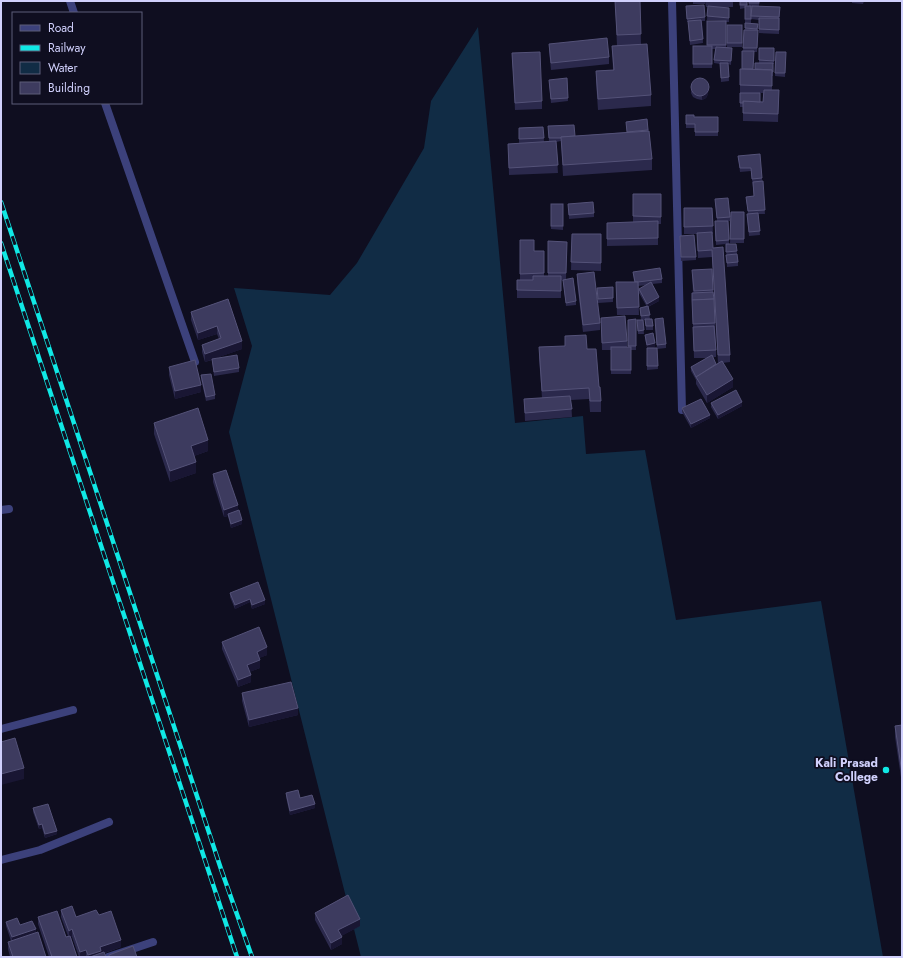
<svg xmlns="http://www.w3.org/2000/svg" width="903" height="958" font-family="Jost,sans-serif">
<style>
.water{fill:#112c45}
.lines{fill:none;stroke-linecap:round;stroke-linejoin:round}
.street{stroke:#3c417b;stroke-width:8}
.rail-casing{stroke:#10e8e5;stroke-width:4.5}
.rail{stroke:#0f0e20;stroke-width:3;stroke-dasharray:9;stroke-linecap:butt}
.wall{fill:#2b294c;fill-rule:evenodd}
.shaded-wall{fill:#191633}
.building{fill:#3d3b5f;stroke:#545278}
.poi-dot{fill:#10e8e5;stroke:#0f0e20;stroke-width:1.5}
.labels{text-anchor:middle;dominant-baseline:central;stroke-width:3.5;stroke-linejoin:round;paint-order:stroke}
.poi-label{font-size:12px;font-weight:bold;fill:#d0d0fc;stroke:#0f0e20;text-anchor:end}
</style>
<rect width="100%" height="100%" fill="#0f0e20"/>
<polygon class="water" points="478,27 515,423 583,416 586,454 645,450 676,620 821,601 883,957 902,956 902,957 361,957 229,432 252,346 234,288 330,295 357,263 424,148 431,101"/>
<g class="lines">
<g class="street">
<polyline points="70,1 74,13"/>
<polyline points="672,1 682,410"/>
<polyline points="105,103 195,362"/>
<polyline points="1,510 9,509"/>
<polyline points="1,729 73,710"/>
<polyline points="1,860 40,850 109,822"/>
<polyline points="108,957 153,942"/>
</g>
<g class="rail-casing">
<g id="rail">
<polyline points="1,202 221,869 252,957"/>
<polyline points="1,243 237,957"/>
</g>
</g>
<use href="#rail" class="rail"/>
</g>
<g class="wall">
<polygon points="615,1 640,1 641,44 651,95 651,106 598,110 596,82 596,71 613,70 612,46 617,46"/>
<rect x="693" y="1" width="12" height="3"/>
<polygon points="705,1 733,1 733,7 725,7 729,8 729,22 726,22 726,47 732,48 731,65 728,64 729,81 721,82 720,64 714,63 715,49 712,49 712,68 693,68 693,46 707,46 707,21 725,21 707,20 708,7 706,7"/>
<polygon points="740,1 747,1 747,6 749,6 749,1 759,1 759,6 780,7 779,34 759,33 759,20 751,19 752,7 751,7 751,23 745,23 745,8 740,9"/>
<polygon points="852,1 864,1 863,4 852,3"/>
<polygon points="686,6 705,17 705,21 702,21 703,43 690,45 688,22 687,22"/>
<path d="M745 23 758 24 757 52H754L753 69H755L759 63V48H774V64H773V76H772V90H779L778 122 743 121V107H740V69H742L743 51 744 30H745ZM760 93H763V102H760Z"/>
<rect x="727" y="25" width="15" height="22"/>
<polygon points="549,44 609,57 609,64 551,70 549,51"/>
<polygon points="776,52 786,52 785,77 775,76"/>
<polygon points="512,53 542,101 542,109 515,110"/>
<polygon points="567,78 568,101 551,103 549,83"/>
<polygon points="692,84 708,94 706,98 702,100 697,99 693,97 691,93"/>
<polygon points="686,115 694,117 718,117 718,136 695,136 695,128 686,128"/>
<polygon points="647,119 652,159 652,170 563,176 561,141 556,142 558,173 509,175 508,144 519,143 519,128 543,127 544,142 549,142 548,126 575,136 627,132 626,122"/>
<polygon points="738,156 762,178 765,214 758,214 760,235 749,236 747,218 747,214 748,214 746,197 754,196 751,171 740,172"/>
<polygon points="633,194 661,194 661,224 658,224 658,245 607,246 607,223 633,222"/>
<polygon points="715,199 730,217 730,221 728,221 729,244 736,244 737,254 738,262 738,266 727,267 726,244 716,245 715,221 717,221"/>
<polygon points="551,204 563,204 563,230 551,229"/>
<polygon points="568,204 594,213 594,217 569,219"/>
<polygon points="684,208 712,208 713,234 712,234 713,248 730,355 730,362 722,363 733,387 707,403 696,384 696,380 691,371 691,367 708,358 694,358 692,297 693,293 692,274 712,269 715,323 716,350 716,357 713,357 716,364 719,363 718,363 712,257 698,258 697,234 684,234"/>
<polygon points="731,212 744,212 744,243 730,243"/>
<polygon points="572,234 601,234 601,271 571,270"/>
<polygon points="680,236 696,257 696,260 681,261"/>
<polygon points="520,240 534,251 544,251 544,276 548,276 548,241 567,242 566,279 576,301 576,305 566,306 563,281 561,280 561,298 517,298 517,280 520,280"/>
<polygon points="633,272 662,279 662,283 652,284 659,301 648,307 650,319 653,326 653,330 646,330 645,320 643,320 644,334 638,334 637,320 641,320 640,308 647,307 639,293 639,289 647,285 638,286 639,315 617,315 616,290 634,282"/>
<polygon points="577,274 600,323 600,330 583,332 577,282"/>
<polygon points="613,287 613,302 598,303 597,288"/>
<polygon points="228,299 242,349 213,359 239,368 239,372 214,376 212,360 205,362 202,352 202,345 219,339 217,334 198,340 191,320 191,312"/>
<polygon points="601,318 627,341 627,347 628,347 628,320 636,319 636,350 631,350 631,374 611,374 611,350 602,350"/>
<polygon points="655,319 666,344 666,348 657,349"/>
<polygon points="645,335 655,347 651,348 657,348 658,369 647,370 647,348 645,339"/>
<polygon points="565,336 587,349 599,387 601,401 601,412 590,412 589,399 571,400 572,417 525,421 524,399 542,398 539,358 539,347 565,346"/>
<polygon points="169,367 201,392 175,399 169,375"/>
<polygon points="201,375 215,395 215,399 206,401 201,379"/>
<polygon points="711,403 742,406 718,419 711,407"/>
<polygon points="682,408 710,418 691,428 682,412"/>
<polygon points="154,423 208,451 194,456 196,473 170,482 154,434"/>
<polygon points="213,474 238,510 242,524 231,528 228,516 224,517 213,482"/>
<polygon points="230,593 265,604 252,609 250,602 235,609 230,597"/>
<polygon points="222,642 267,655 259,658 260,668 249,672 251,682 238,687 222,649"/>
<polygon points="242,693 298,715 249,727 242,701"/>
<polygon points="902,725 902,784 895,737 895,726"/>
<polygon points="286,793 300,798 315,808 290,815 286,797"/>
<polygon points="33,808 57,834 45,838 42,828 39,829 33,812"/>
<polygon points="61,910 76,917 99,915 121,947 105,953 106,957 79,957 72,937 71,937 77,957 49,957 38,924 38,917 66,937 68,936 61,917"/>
<polygon points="315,913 360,926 341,936 342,944 331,950 315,920"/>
<polygon points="6,922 20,925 36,933 25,936 46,957 10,957 8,949 8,942 11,941 6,926"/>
</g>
<g class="shaded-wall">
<polygon points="709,86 708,94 706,98 702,100 702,96"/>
<polygon points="659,297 659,301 647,307 647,304"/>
<polygon points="217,326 217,334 198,340 198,333"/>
<polygon points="242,341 242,349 205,362 205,354"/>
<polygon points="655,343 655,347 647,349 647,345"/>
<polygon points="733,379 733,387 707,403 707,395"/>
<polygon points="201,385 201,392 175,399 175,391"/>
<polygon points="742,402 742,406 718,419 718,415"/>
<polygon points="710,415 710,418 691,428 691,424"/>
<polygon points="208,440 208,451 191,457 191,446"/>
<polygon points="196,462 196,473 170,482 170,471"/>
<polygon points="238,505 238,512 228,514 228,516 224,517 224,510"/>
<polygon points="242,520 242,524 231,528 231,524"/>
<polygon points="250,599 250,602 235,609 235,605"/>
<polygon points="265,600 265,604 252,609 252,605"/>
<polygon points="267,647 267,655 257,659 257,652"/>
<polygon points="260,660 260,668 247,673 247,665"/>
<polygon points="251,675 251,682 238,687 238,680"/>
<polygon points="298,708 298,715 249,727 249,720"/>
<polygon points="24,768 24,779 1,785 1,774"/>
<polygon points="315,804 315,808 290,815 290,811"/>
<polygon points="42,824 42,828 39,829 39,825"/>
<polygon points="57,831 57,834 45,838 45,834"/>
<polygon points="360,919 360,926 338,938 338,930"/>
<polygon points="36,929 36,933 12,941 12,937"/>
<polygon points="72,929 72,937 69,938 69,931"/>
<polygon points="342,937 342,944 331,950 331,943"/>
<polygon points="121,940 121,947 101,954 101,957 88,957 88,955 100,947"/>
<polygon points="86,950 86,957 80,957 80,952"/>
</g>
<g class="building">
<polygon points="615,1 640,1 641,34 617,35"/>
<rect x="740" y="1" width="7" height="4"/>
<rect x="749" y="1" width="10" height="2"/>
<polygon points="704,5 705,17 687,19 686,6"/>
<polygon points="708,6 729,8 729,18 707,16"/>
<rect x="745" y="6" width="6" height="13"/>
<polygon points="752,6 780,7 779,17 751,16"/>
<polygon points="759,18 779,18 779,30 759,29"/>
<polygon points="701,20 703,39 690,41 688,21"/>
<rect x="707" y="21" width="19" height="24"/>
<polygon points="745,23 758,24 757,29 745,28"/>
<rect x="727" y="25" width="15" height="18"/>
<polygon points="744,30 758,30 757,48 743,48"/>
<polygon points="607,38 609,57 551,63 549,44"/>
<polygon points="647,44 651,95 598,99 596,71 614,70 612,46"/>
<rect x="693" y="46" width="19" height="18"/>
<polygon points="716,47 732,48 731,61 714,60"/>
<polygon points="759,48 774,48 774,61 759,60"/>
<polygon points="742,51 754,51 753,69 742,69"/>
<polygon points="540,52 542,101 515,103 512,53"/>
<polygon points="776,52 786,52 785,73 775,73"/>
<polygon points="720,63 728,63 729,77 721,78"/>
<polygon points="755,63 773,63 773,72 772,72 772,70 755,69"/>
<polygon points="740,69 772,70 772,86 740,85"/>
<polygon points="567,78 568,98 551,99 549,80"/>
<circle cx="700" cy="87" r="9"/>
<polygon points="764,90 779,90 778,114 743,113 743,101 763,102"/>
<polygon points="740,93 760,93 760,102 743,101 743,103 740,103"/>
<polygon points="686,115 694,115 694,117 718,117 718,132 695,132 695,124 686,124"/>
<polygon points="647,119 648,130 627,132 626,122"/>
<polygon points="574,125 575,136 561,137 561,138 549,138 548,126"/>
<polygon points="543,127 544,138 519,139 519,128"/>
<polygon points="649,131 652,159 563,165 561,137"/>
<polygon points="556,141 558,165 509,168 508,144"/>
<polygon points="760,154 762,178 752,179 751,168 740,168 738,156"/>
<polygon points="763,181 765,210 748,211 746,197 754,196 753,182"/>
<polygon points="633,194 661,194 661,217 633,216"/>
<polygon points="728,198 730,217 717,218 715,199"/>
<polygon points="593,202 594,213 569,215 568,204"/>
<rect x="551" y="204" width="12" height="22"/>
<polygon points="684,208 712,208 713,226 684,227"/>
<polygon points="731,212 744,212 744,239 730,239"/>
<polygon points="758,213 760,231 749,232 747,214"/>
<polygon points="658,221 658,238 607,239 607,223"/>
<polygon points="715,221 728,221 729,240 716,241"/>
<polygon points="712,232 713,248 723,247 730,355 718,355 712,250 698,251 697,233"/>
<polygon points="572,234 601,234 601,263 571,262"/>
<polygon points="694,235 696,257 681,257 680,236"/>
<polygon points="520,240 534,240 534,251 544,251 544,273 520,274"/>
<polygon points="548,241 567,242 566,273 548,273"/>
<polygon points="726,244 736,244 737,251 726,252"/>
<polygon points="737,254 738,262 727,263 726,255"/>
<polygon points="660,268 662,279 638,282 635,282 633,272"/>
<polygon points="712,269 713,290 694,291 692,270"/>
<polygon points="594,272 600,323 583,325 577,274"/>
<polygon points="533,276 561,276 561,291 517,290 517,280 533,280"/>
<polygon points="573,278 576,301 566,303 563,280"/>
<polygon points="616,282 638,282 639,307 617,308"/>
<polygon points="651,282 659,297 647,304 639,289"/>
<polygon points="613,287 613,298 598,299 597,288"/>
<polygon points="713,292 714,299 692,300 692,293"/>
<polygon points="228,299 242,341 205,354 202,345 221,338 217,326 198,333 191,312"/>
<polygon points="714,299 715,323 693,324 692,300"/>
<polygon points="648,306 650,315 641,316 640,308"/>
<polygon points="625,316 627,341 602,343 601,318"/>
<polygon points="663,318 666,344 657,345 655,319"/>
<polygon points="636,319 636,346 628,346 628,320"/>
<polygon points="645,319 652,319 653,326 646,326"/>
<polygon points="637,320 643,320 644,330 638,331"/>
<polygon points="714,326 716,350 694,351 693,327"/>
<polygon points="653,333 655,343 647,345 645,335"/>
<polygon points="586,335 587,349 596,349 599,387 600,387 601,401 590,401 589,388 542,391 539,347 565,346 565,336"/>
<rect x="611" y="347" width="20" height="23"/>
<polygon points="647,348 657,348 658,366 647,366"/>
<polygon points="237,355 239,368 214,372 212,359"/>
<polygon points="712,355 716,364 696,377 691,367"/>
<polygon points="195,360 201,385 175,391 169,367"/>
<polygon points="722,361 733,379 707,395 696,377"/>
<polygon points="211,374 215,395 206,397 201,375"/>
<polygon points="736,390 742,402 718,415 711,403"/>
<polygon points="570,396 572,409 525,413 524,399"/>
<polygon points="701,399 710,415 691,424 682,408"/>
<polygon points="198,408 208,440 191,446 196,462 170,471 154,423"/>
<polygon points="226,470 238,505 224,510 213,474"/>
<polygon points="239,510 242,520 231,524 228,514"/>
<polygon points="258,582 265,600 252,605 250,599 235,605 230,593"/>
<polygon points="259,627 267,647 257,652 260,660 247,665 251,675 238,680 222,642"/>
<polygon points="291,682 298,708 249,720 242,693"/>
<polygon points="902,725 902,773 895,726"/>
<polygon points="15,738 24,768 1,774 1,742"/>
<polygon points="298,790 300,798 312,795 315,804 290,811 286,793"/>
<polygon points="48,804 57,831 45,834 42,824 39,825 33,808"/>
<polygon points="348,895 360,919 338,930 342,937 331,943 315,913"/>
<polygon points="72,906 76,917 96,910 99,915 111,911 121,940 100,947 101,951 88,955 86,950 80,952 72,929 69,931 61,910"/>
<polygon points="57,911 66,937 70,936 77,957 52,957 38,917"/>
<polygon points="17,918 20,925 32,921 36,929 12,937 6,922"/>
<polygon points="38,932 46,957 13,957 8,942"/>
<polygon points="133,946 137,957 109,957 109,955"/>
<polygon points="104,952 106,957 90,957"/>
</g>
<circle class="poi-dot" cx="886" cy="770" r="4"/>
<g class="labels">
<g class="poi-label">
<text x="878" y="763">Kali Prasad<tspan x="878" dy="14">College</tspan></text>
</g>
</g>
<rect width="903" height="958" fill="none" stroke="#d0d0fc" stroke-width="4"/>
<rect x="12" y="12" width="130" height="92" fill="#0f0e20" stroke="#5c5c78"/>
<rect x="20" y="25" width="20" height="6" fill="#3c417b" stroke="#5c5c78"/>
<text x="48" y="32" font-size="12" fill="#d0d0fc">Road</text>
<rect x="20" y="45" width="20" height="6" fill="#10e8e5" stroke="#5c5c78"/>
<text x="48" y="52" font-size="12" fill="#d0d0fc">Railway</text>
<rect x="20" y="62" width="20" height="12" fill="#112c45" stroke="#5c5c78"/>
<text x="48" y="72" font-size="12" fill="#d0d0fc">Water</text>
<rect x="20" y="82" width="20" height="12" fill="#3d3b5f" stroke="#5c5c78"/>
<text x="48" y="92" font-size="12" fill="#d0d0fc">Building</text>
</svg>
